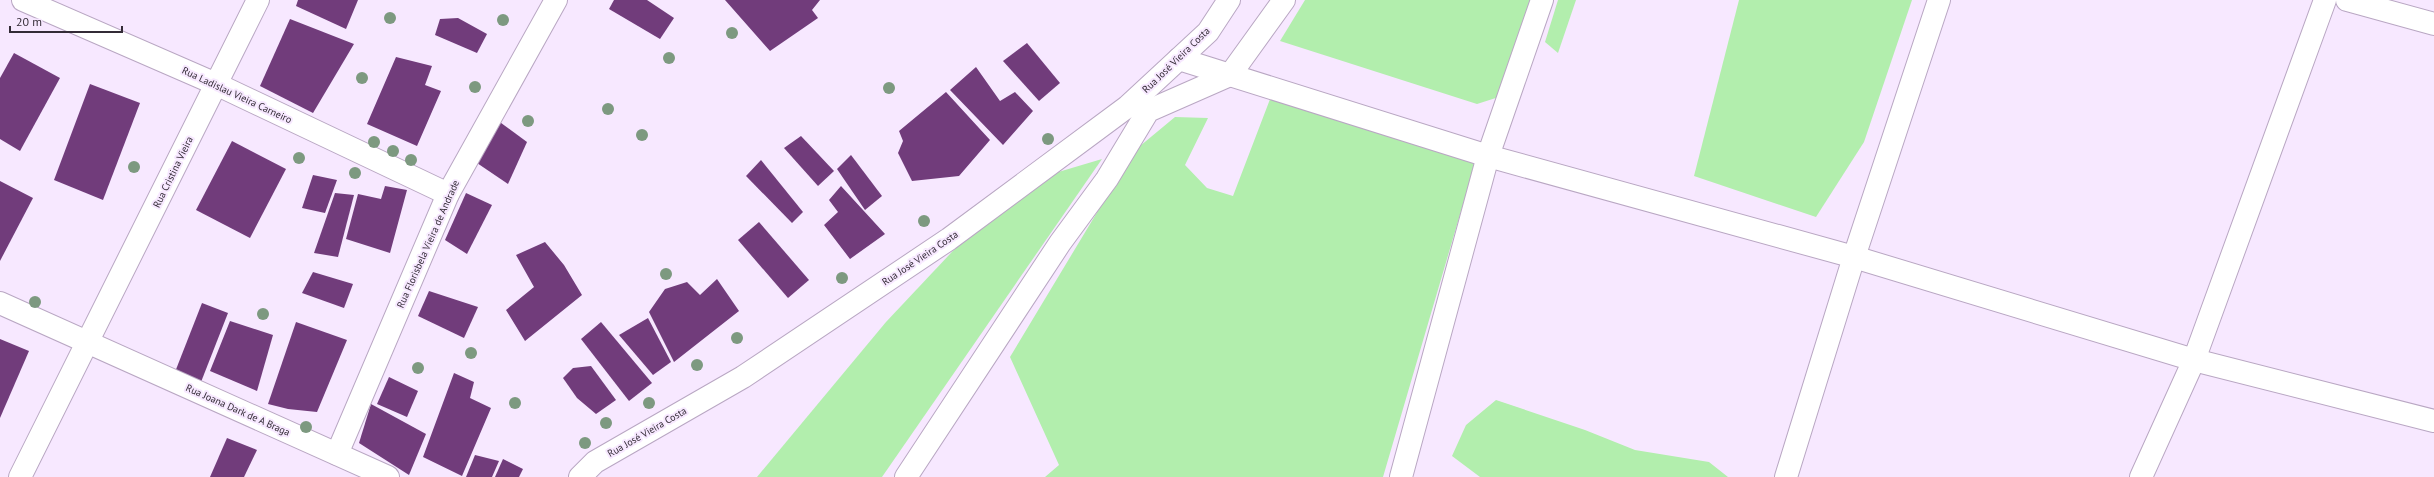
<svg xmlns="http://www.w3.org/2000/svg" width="2434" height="477" font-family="'PT Sans',sans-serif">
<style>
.green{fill:#b2eead}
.building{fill:#713c7b}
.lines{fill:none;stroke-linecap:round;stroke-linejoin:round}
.minor-casing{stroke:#b9a7c3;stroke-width:24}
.tertiary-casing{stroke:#b9a7c3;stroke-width:24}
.minor{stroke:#fff;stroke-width:22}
.tertiary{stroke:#fff;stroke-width:22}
.tree{fill:#7d9980}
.labels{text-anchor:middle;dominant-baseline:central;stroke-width:4;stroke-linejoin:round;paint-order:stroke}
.street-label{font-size:10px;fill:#332b36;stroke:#f7e8ff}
</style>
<rect width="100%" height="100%" fill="#f7e8ff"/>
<g class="green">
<polygon points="1305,0 1532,0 1502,96 1477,104 1280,41"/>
<polygon points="1558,0 1576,0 1558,53 1545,42"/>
<polygon points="1739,0 1912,0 1864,142 1816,217 1694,176"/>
<polygon points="1272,94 1476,160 1383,477 1045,477 1059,465 1010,357 1134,151 1175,117 1208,118 1185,165 1207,188 1233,196"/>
<polygon points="1102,159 882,477 757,477 886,322 965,238 1055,173"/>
<polygon points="1496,400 1585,430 1635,450 1709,462 1728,477 1480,477 1452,456 1466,425"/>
</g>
<g class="building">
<polygon points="298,0 358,0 346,29 296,6"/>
<polygon points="614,0 647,0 674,18 660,39 609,9"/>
<polygon points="725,0 820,0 812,10 818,18 770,51"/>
<polygon points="458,18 487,34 477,53 435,35 440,19"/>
<polygon points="290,19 354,44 313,113 260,86"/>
<polygon points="1027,43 1060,83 1039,101 1003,61"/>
<polygon points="14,53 60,78 20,151 0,139 0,78"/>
<polygon points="396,57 432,66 425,85 441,91 417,146 367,124"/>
<polygon points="976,67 1000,101 1015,92 1033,111 1003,145 950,90"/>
<polygon points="90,84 140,103 103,200 54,180"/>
<polygon points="946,92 990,140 959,176 912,181 898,153 903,141 899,131"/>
<polygon points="497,120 527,142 508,184 477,163"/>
<polygon points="801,136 834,171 818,186 784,148"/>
<polygon points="232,141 286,169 250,238 196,210"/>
<polygon points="851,155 882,196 865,210 837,169"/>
<polygon points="761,160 803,212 792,223 746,176"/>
<polygon points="313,175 337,180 325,213 302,208"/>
<polygon points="0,181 33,198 0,261"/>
<polygon points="385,186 407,190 390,253 346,239 358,194 381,199"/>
<polygon points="841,186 885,234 850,259 824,225 838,212 829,200"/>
<polygon points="335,193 354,195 338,257 314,253"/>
<polygon points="466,193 492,205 467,254 445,240"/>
<polygon points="759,222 809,280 788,298 738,240"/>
<polygon points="545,242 564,265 582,295 525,341 506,310 534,287 516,255"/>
<polygon points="313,272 353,284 344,308 302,293"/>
<polygon points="717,279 739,311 674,362 649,312 665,289 687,282 700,295"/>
<polygon points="429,291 478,307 464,338 418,316"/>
<polygon points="202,303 228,313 201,382 175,372"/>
<polygon points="648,318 671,362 653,375 619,335"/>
<polygon points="230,321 273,335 257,391 210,371"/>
<polygon points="296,322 347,340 317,412 288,409 268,404"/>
<polygon points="601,322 652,383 629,401 581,339"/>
<polygon points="0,339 29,351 0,418"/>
<polygon points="591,366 616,400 596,414 577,398 563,378 573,368"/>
<polygon points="454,373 474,382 470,398 491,408 462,476 423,457"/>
<polygon points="389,377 418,391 407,417 377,404"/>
<polygon points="371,404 426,434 409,475 359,443"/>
<polygon points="227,438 257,450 244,477 210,477"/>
<polygon points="475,455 499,461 492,477 466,477"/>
<polygon points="503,459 523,469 519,477 495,477"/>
</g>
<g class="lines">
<g class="minor-casing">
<g id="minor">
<polyline points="23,0 216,84 448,194"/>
<polyline points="2347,0 2434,24"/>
<polyline points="1179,59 1488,156 1854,257 2194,360 2434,421"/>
<polyline points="0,303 388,477"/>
<polyline points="337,454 448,194 556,0"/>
<polyline points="580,477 595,462 743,377 949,239 1127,107 1208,32 1229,0"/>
<polyline points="906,477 1060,243 1107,179 1148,111 1230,75 1284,0"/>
<polyline points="1401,477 1488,156 1542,0"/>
<polyline points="1786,477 1854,257 1939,0"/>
<polyline points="2141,477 2194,360 2325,0"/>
</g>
</g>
<g class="tertiary-casing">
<polyline id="tertiary" points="20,477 258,0"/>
</g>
<use href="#minor" class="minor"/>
<use href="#tertiary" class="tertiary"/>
</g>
<g class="tree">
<circle cx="390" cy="18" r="6"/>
<circle cx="503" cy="20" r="6"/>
<circle cx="732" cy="33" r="6"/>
<circle cx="669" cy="58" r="6"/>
<circle cx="362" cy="78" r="6"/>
<circle cx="475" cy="87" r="6"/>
<circle cx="889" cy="88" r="6"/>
<circle cx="608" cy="109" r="6"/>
<circle cx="528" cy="121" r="6"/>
<circle cx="642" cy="135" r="6"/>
<circle cx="1048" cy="139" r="6"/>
<circle cx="374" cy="142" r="6"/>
<circle cx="393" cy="151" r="6"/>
<circle cx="299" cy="158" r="6"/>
<circle cx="411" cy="160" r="6"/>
<circle cx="134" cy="167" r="6"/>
<circle cx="355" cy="173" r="6"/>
<circle cx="924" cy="221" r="6"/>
<circle cx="666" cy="274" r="6"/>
<circle cx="842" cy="278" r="6"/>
<circle cx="35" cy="302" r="6"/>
<circle cx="263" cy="314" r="6"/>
<circle cx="737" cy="338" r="6"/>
<circle cx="471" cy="353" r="6"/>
<circle cx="697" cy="365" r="6"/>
<circle cx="418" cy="368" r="6"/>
<circle cx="515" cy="403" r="6"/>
<circle cx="649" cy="403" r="6"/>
<circle cx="606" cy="423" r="6"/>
<circle cx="306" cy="427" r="6"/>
<circle cx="585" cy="443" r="6"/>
</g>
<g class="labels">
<g class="street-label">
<text transform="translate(1176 60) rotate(-44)">Rua José Vieira Costa</text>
<text transform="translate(237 95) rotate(25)">Rua Ladislau Vieira Carneiro</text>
<text transform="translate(173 172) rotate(-64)">Rua Cristina Vieira</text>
<text transform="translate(428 244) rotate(-66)">Rua Florisbela Vieira de Andrade</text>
<text transform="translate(920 258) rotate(-34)">Rua José Vieira Costa</text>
<text transform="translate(238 410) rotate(24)">Rua Joana Dark de A Braga</text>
<text transform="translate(647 432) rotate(-30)">Rua José Vieira Costa</text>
</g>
</g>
<path d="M10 26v6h112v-6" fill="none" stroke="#332b36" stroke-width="2"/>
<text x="16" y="26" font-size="12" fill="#332b36" stroke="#f7e8ff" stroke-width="3" paint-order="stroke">20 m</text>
</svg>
